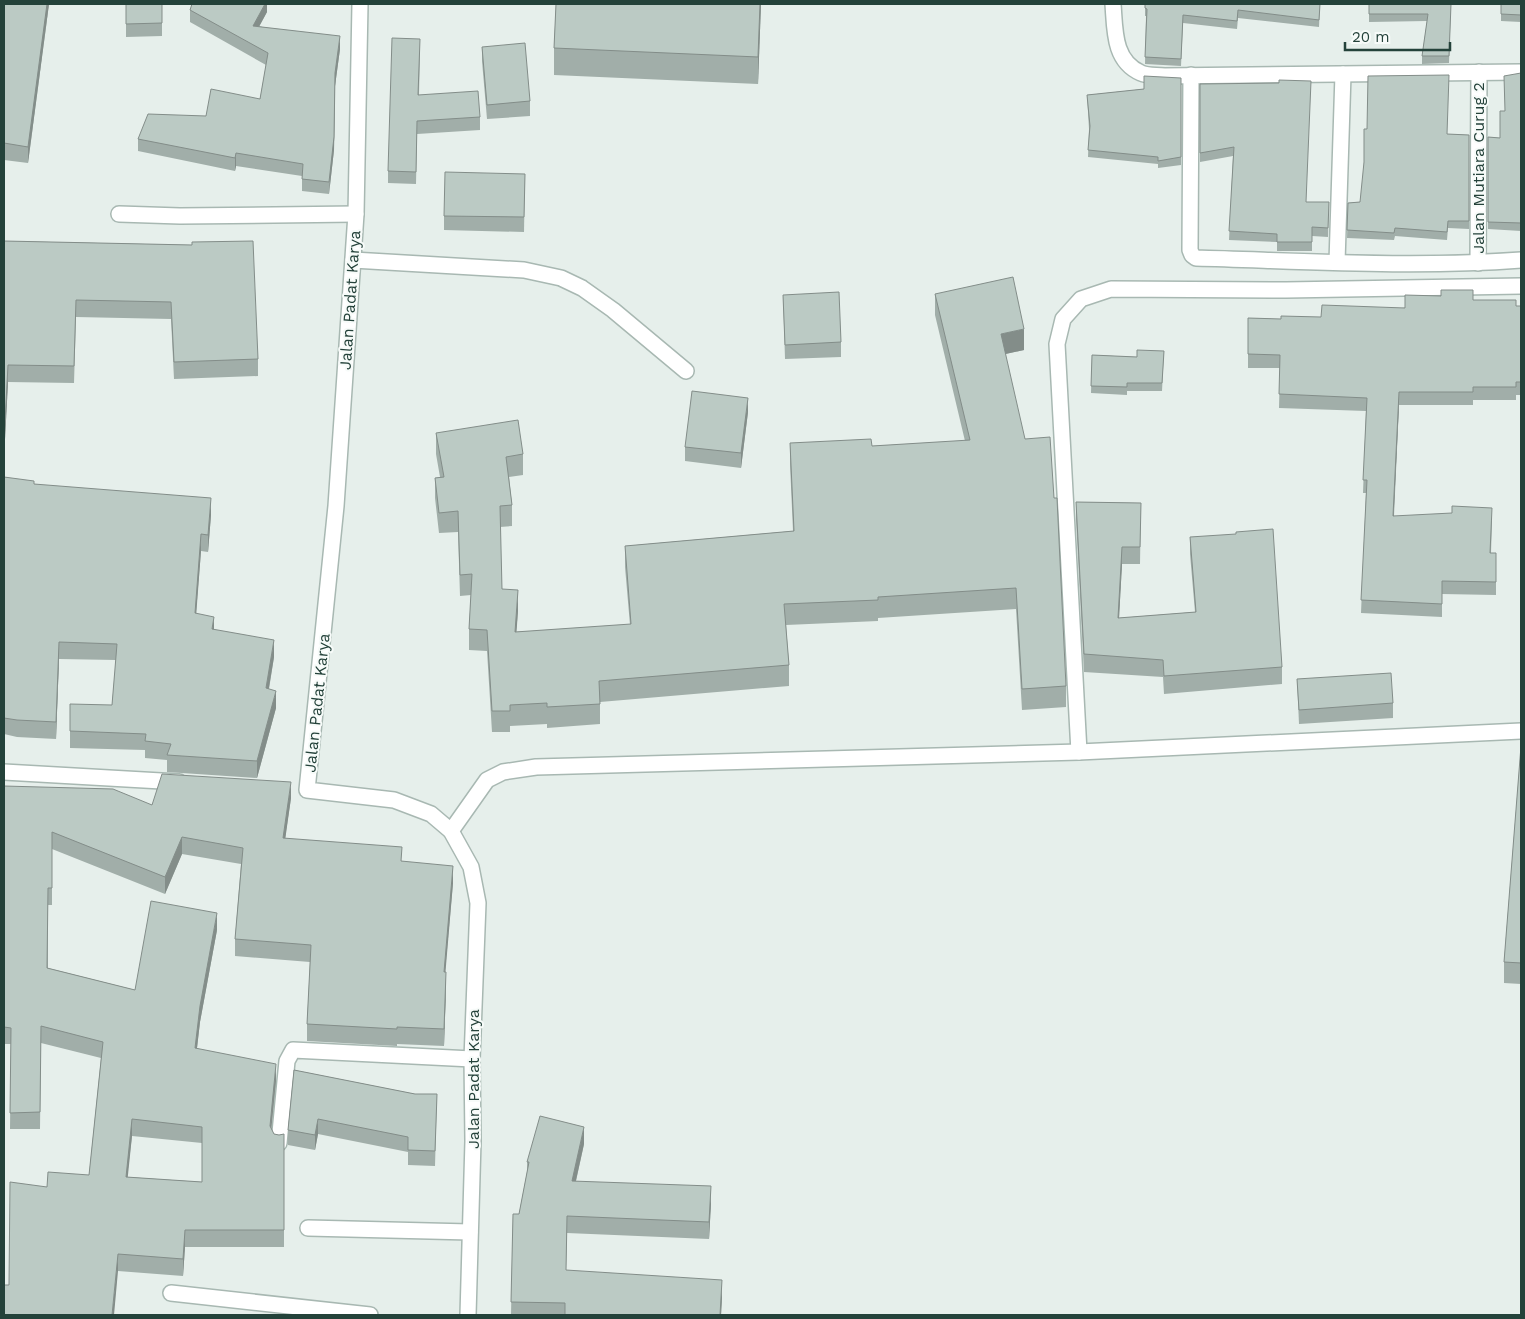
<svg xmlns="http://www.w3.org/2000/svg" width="1525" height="1319" font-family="'Work Sans',sans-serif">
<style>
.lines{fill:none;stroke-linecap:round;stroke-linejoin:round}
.minor-casing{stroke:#a8b8b2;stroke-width:18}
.minor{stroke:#fff;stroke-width:15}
.wall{fill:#a1aea9;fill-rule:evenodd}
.shaded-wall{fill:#838d89}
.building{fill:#bbcac4;stroke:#838d89;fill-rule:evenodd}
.labels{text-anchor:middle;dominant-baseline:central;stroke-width:4;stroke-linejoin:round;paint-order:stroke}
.street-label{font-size:16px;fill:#24423a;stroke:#f7fbf9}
</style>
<rect width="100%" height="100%" fill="#e6efeb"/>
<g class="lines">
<g class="minor-casing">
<g id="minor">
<polyline points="360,4 356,214 336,506 307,790 394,800 431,814 451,831 471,867 478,903 472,1059 473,1141 468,1315"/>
<path d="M1113 4C1115 29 1113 61 1141 73 1147 76 1157 75 1164 76L1521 72"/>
<path d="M1191 75 1190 250 1192 255 1196 258C1304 261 1413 268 1521 260"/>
<polyline points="119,214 180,216 356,214"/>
<polyline points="353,260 524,270 561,278 582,288 613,310 686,371"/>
<polyline points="1337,262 1343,74"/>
<polyline points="1478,263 1479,72"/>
<polyline points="1079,752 1057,344 1063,319 1081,299 1111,289 1286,290 1521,286"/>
<polyline points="4,772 179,782"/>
<polyline points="451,831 487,780 503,772 536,767 1079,752 1521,731"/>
<polyline points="279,1143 287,1061 293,1050 472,1059"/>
<polyline points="308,1228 470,1232"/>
<polyline points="171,1293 370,1315"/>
</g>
</g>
<use href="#minor" class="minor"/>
</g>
<g class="wall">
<polygon points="4,4 49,4 28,163 4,160"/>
<polygon points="126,4 162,4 162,36 126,37"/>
<polygon points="267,4 267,12 259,26 340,49 335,86 334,150 329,194 302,191 302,176 236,166 235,171 138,151 138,139 206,116 260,99 266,65 190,22 190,10"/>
<polygon points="556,4 761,4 758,84 554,75 554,48"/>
<polygon points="1320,4 1319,27 1238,18 1237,29 1183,23 1181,66 1145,64 1146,16 1145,16 1145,8"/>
<polygon points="1369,4 1451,4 1449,63 1422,64 1422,56 1427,21 1369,22"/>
<polygon points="1501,4 1521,4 1521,22 1501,21"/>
<polygon points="482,47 530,101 530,116 487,119 482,61"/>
<polygon points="420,51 419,95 480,117 480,130 417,134 416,184 388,183 388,171"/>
<polygon points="1521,73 1521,231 1488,229 1488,137 1500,138 1505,111"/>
<polygon points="1181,78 1181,165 1158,168 1158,164 1088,157 1089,129 1087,95 1144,89"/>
<polygon points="1200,84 1306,202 1329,202 1328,237 1312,236 1312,251 1277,251 1277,242 1229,240 1233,156 1200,162"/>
<polygon points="1447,134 1469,135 1469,229 1448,228 1447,240 1395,236 1394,240 1347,238 1348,203 1360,202"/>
<polygon points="525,174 524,232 444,230 444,216"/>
<polygon points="4,241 192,245 258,359 258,376 174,379 171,319 76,317 74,383 8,382 4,458"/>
<polygon points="935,294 1024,350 1005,354 1066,686 1066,707 1022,710 1016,609 878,618 878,621 786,625 789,665 789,686 600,702 600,724 547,728 547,724 510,726 510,732 492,732 487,651 469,650 469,629 471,595 460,596 458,532 439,533 435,498 435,478 440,477 436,454 436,433 523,454 523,475 509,477 512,505 512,526 500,527 502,589 518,611 516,632 630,625 625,567 625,546 793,531 790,464 790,443 872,446 965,441 935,315"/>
<polygon points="783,295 841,342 841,357 785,359"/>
<polygon points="1473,300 1516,306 1521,306 1521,395 1516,395 1516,400 1473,400 1473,405 1399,405 1394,516 1492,521 1491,553 1496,553 1496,595 1442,594 1442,617 1361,613 1366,493 1363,493 1366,411 1279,408 1280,368 1248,368 1248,318 1281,319 1321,317"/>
<polygon points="1164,351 1162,391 1127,391 1127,395 1091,393 1092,355 1137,357"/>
<polygon points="748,412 741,468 685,461 685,447"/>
<polygon points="4,477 34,484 211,515 208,552 201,551 196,613 214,630 274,657 269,689 276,708 257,778 167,772 167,760 145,758 145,750 70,748 70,731 112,705 116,660 59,659 56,739 17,737 4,734"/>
<polygon points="1076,502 1141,503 1140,564 1122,564 1119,618 1195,612 1190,554 1190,537 1282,667 1282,684 1164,694 1163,677 1084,672 1076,519"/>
<polygon points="1297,679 1393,703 1393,718 1299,724"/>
<polygon points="1521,747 1521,984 1504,983 1504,962"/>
<path d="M4 786 152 805 291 798 285 838 402 861 453 883 445 972 446 989 444 1046 397 1044V1046L307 1041V1024L310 962 235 956V939L241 864 182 854 165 894 52 849V905H48V968L135 990 217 930 200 1022 197 1048 276 1081 271 1128 274 1134 279 1135 284 1134V1247H185L183 1276 118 1271 9 1285 47 1187 89 1175 101 1058 41 1043 40 1129H10L11 1044H4ZM132 1136 202 1143V1182L127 1177Z"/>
<polygon points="294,1070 415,1094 437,1094 435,1166 408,1165 408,1152 318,1134 315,1150 288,1145 288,1130"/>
<polygon points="584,1144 576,1181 711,1203 709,1239 567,1233 566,1270 722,1297 721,1315 511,1315 513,1214 519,1214 527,1172 527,1162"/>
</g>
<g class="shaded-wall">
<polygon points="47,4 49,4 28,163 28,147"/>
<polygon points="265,4 267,4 267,12 253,38 253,26"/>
<polygon points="760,4 761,4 758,84 758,57"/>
<polygon points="340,36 340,49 335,86 334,150 329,194 335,73"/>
<polygon points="236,153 236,166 235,171 235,158"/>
<polygon points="1024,329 1024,350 1001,355 1001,334"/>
<polygon points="8,365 8,382 4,458 4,441"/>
<polygon points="1399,392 1399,405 1393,529 1393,516"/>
<polygon points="748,398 748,412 741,468 741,453"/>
<polygon points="211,498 211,515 208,552 208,535"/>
<polygon points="201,534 201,551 195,630 195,613"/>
<polygon points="1122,547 1122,564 1118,636 1118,618"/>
<polygon points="518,590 518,611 515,653 515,632"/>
<polygon points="214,617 214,634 212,629"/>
<polygon points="274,640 274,657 266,705 266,688"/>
<polygon points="59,642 59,659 56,739 56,722"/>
<polygon points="276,691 276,708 257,778 257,761"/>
<polygon points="291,782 291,798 283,855 283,838"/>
<polygon points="182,837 182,854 165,894 165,877"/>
<polygon points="453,866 453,883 444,989 444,972"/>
<polygon points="217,913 217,930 200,1022 195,1065 195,1048 200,1006"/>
<polygon points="446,972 446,989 444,1046 444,1029"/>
<polygon points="276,1064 276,1081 270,1143 270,1126"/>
<polygon points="132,1119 132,1136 126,1194 126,1177"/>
<polygon points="318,1119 318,1134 315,1150 315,1135"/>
<polygon points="584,1127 584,1144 572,1198 572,1181"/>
<polygon points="711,1186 711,1203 709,1239 709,1222"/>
<polygon points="185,1230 185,1247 183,1276 183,1259"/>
<polygon points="118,1254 118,1271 114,1315 112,1315"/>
<polygon points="722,1280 722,1297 721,1315 720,1315"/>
</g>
<g class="building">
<polygon points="4,4 47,4 28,147 4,143"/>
<polygon points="126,4 162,4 162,23 126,24"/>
<polygon points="192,4 265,4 253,26 340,36 335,73 334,137 329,182 302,179 303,164 236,153 235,158 138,139 148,114 206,116 211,89 260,99 268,53 190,10"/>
<polygon points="556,4 760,4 758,57 554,48"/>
<polygon points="1145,4 1320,4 1319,20 1238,10 1237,21 1183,15 1181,59 1145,57 1147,9 1145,8"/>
<polygon points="1369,4 1451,4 1449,56 1422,56 1428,14 1369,14"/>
<polygon points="1501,4 1521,4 1521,15 1501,14"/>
<polygon points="392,38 420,39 418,95 478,91 480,117 417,121 416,172 388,171"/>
<polygon points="525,43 530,101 487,105 482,47"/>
<polygon points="1521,73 1521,223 1488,222 1488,137 1500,138 1500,111 1505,111 1504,76"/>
<polygon points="1449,75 1447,134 1469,135 1469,221 1448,221 1447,232 1395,228 1394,233 1347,230 1348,203 1360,202 1364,162 1364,129 1367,129 1368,76"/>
<polygon points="1144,76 1181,78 1181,157 1158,161 1158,157 1088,150 1090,126 1087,95 1144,89"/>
<polygon points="1279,80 1311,81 1306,202 1329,202 1328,228 1312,227 1312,242 1277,242 1277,234 1229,231 1234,147 1200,153 1200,84 1279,83"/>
<polygon points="445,172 525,174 524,217 444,216"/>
<polygon points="4,241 192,245 192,242 253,241 258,359 174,362 171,302 76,300 74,366 8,365 4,441"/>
<polygon points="1013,277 1024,329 1001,334 1025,439 1050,437 1054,498 1057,498 1066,686 1022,689 1016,588 878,597 878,600 784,604 789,665 599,681 600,704 547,707 547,703 510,705 510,711 492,711 487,630 469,629 472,574 460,575 458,511 439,513 435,478 444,477 436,433 518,420 523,454 506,457 512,505 500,506 502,589 518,590 515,632 631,624 625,546 794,531 790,443 871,439 872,446 970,440 935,294"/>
<polygon points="1441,290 1473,290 1473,300 1516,300 1516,306 1521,306 1521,382 1516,382 1516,387 1473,387 1473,392 1399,392 1393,516 1452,513 1452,506 1492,508 1490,553 1496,553 1496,582 1442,581 1442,604 1361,600 1367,480 1363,480 1367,398 1279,394 1280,355 1248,354 1248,318 1281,319 1281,316 1321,317 1322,305 1405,308 1405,295 1441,296"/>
<polygon points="839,292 841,342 785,345 783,295"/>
<polygon points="1137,350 1164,351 1162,383 1127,383 1127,387 1091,386 1092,355 1137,357"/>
<polygon points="692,391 748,398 741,453 685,447"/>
<polygon points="4,477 34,481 34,484 211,498 208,535 201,534 195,613 214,617 212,629 274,640 266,688 276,691 257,761 167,755 171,744 145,741 146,734 70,731 70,704 112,705 117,644 59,642 56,722 17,720 4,718"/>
<polygon points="1076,502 1141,503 1140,547 1122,547 1118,618 1196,612 1190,537 1236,534 1236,532 1273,529 1282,667 1164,676 1163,660 1084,654"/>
<polygon points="1391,673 1393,703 1299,710 1297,679"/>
<polygon points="1521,747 1521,963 1504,962 1521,746"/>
<path d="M162 774 291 782 283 838 402 847 401 861 453 866 444 972H446L444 1029 397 1027V1029L307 1024 311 945 235 939 243 848 182 837 165 877 52 832V888H48L47 968 135 990 151 901 217 913 200 1006 195 1048 276 1064 270 1126 274 1134 279 1135 284 1134V1230H185L183 1259 118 1254 112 1315H4V1285H9L10 1182 47 1187 48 1172 89 1175 103 1042 41 1026 40 1112 10 1113 11 1028 4 1027V786L113 789 152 805ZM132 1119 202 1127V1182L126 1177Z"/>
<polygon points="294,1070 415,1094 437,1094 435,1151 408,1150 408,1137 318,1119 315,1135 288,1130"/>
<polygon points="540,1116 584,1127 572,1181 711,1186 709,1222 567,1216 566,1270 722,1280 720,1315 565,1315 565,1303 511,1302 513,1214 519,1214 529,1162 527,1162"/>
</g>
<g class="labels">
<g class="street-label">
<text transform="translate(1478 168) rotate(-90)">Jalan Mutiara Curug 2</text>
<text transform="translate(350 300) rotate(-86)">Jalan Padat Karya</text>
<text transform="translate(317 703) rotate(-84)">Jalan Padat Karya</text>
<text transform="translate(473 1079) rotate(-90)">Jalan Padat Karya</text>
</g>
</g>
<rect width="1525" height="1319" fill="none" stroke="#24423a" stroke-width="10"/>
<path d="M1345 42v8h105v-8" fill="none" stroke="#24423a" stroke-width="2.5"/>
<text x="1352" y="42" font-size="15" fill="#24423a" stroke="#f7fbf9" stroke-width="4" paint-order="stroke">20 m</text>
</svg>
